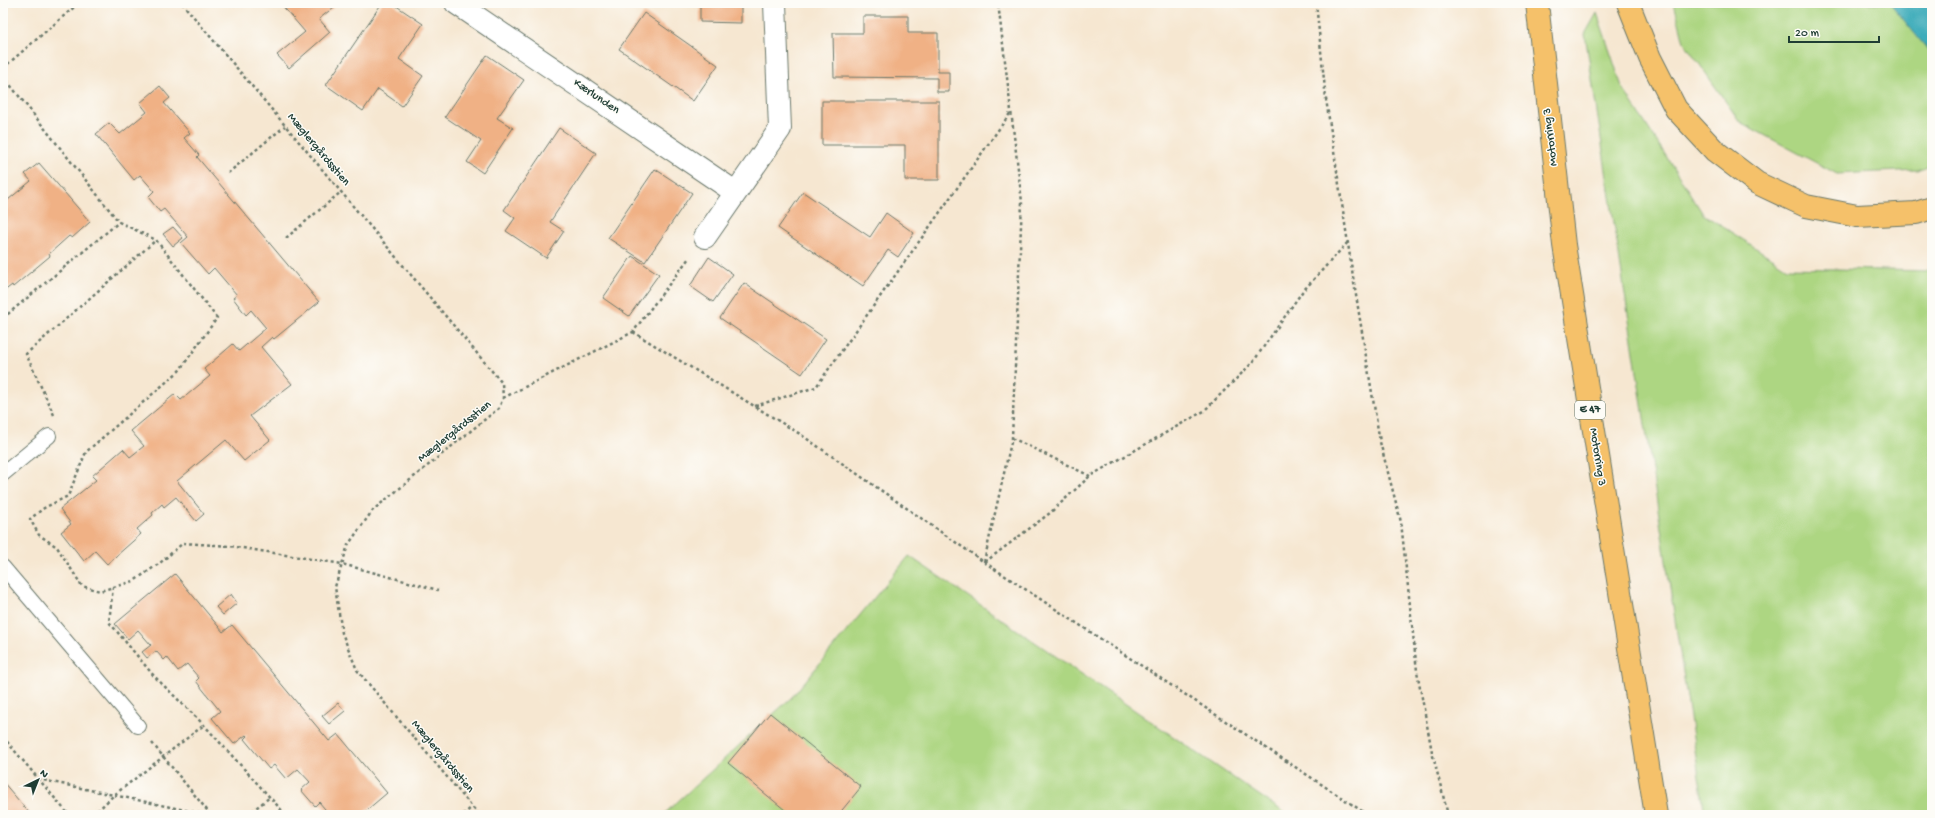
<svg xmlns="http://www.w3.org/2000/svg" width="1935" height="818" font-family="'Gochi Hand',sans-serif">
<style>
.green{fill:#add682;stroke:#668a5b}
.water{fill:#3dacba;stroke:#2e7477}
.building{fill:#f0b185}
.lines{fill:none;stroke-linecap:round;stroke-linejoin:round}
.service-casing{stroke:#6a786b;stroke-width:16}
.minor-casing{stroke:#6a786b;stroke-width:24}
.motorway-casing{stroke:#6a786b;stroke-width:24}
.path{stroke:#6a786b;stroke-width:2.5;stroke-dasharray:3 3;stroke-linecap:butt}
.service{stroke:#fff;stroke-width:14}
.minor{stroke:#fff;stroke-width:22}
.motorway{stroke:#f5c16b;stroke-width:22}
.labels{text-anchor:middle;dominant-baseline:central;stroke-width:3;stroke-linejoin:round;paint-order:stroke}
.shield{fill:#fdfcf7;stroke:#62766e;stroke-width:1}
.shield-label{font-size:11px;font-weight:bold;fill:#1f3d34}
.street-label{font-size:12px;fill:#1f3d34;stroke:#fdfcf7}
</style>
<rect width="100%" height="100%" fill="#fdfcf7"/>
<filter id="ink" filterUnits="userSpaceOnUse"><feTurbulence type="fractalNoise" baseFrequency=".025" numOctaves="2"/><feDisplacementMap in="SourceGraphic" scale="8" xChannelSelector="R" yChannelSelector="G"/><feConvolveMatrix kernelMatrix="1 2 1 2 8 2 1 2 1" color-interpolation-filters="sRGB"/></filter>
<filter id="wash" filterUnits="userSpaceOnUse"><feTurbulence type="fractalNoise" baseFrequency=".012" numOctaves="4" result="noise"/><feDisplacementMap in="SourceGraphic" scale="16" xChannelSelector="R" yChannelSelector="G"/><feGaussianBlur stdDeviation="0.9" result="paint"/><feColorMatrix in="noise" values="0 0 0 0 0 0 0 0 0 0 0 0 0 0 0 0 0 1.4 0 .05"/><feComposite in="paint" operator="in"/></filter>
<g filter="url(#wash)">
<rect width="100%" height="100%" fill="#f6e7d1"/>
<g class="green">
<polygon points="1674,3 1932,3 1932,164 1918,170 1837,174 1740,122 1684,42"/>
<polygon points="1597,13 1622,87 1703,214 1787,268 1932,271 1932,815 1705,815 1585,34"/>
<polygon points="909,556 1288,815 663,815 792,697"/>
</g>
<polygon class="water" points="1890,3 1932,3 1932,55"/>
<g id="blocks">
<g class="building">
<polygon points="280,3 339,3 319,19 330,32 289,68 277,55 305,32"/>
<polygon points="382,3 392,3 423,24 399,59 423,76 402,106 378,89 363,111 326,85"/>
<polygon points="700,3 741,3 741,23 700,22"/>
<polygon points="644,13 718,65 693,101 619,49"/>
<polygon points="863,16 908,16 908,33 938,33 938,72 949,72 949,92 937,92 937,78 834,77 833,33 863,33"/>
<polygon points="487,55 524,80 497,118 513,128 483,173 467,162 481,141 445,117"/>
<polygon points="160,86 170,98 164,103 190,133 184,138 199,155 197,157 319,302 274,339 272,337 261,347 292,384 250,416 270,440 244,461 226,440 177,481 204,514 196,521 176,497 164,507 162,504 152,513 153,515 137,529 141,534 107,564 95,551 84,561 61,532 71,524 60,509 96,480 92,476 123,449 130,457 144,446 131,431 175,394 181,400 210,376 204,369 233,344 239,351 266,328 251,310 246,315 233,298 237,295 214,268 208,274 181,243 188,237 164,209 160,212 148,197 154,191 140,175 134,180 96,134 109,123 120,134 147,112 140,103"/>
<polygon points="822,101 939,101 939,180 905,180 905,145 822,145"/>
<polygon points="559,128 596,153 550,222 564,231 546,258 506,231 515,218 504,210"/>
<polygon points="39,163 90,222 72,238 69,236 49,254 50,256 13,287 12,285 3,292 3,215 6,212 3,209 3,204 31,181 25,174"/>
<polygon points="655,169 692,193 645,262 608,238"/>
<polygon points="803,192 870,237 886,213 914,233 898,257 888,250 863,286 778,228"/>
<polygon points="173,227 183,238 173,246 163,234"/>
<polygon points="632,256 659,274 629,316 603,298"/>
<polygon points="709,257 733,274 713,302 690,286"/>
<polygon points="744,283 826,339 802,374 720,318"/>
<polygon points="175,574 223,632 232,625 329,741 338,734 387,793 361,815 330,815 319,802 315,806 301,790 310,782 298,769 286,779 274,765 269,769 244,739 247,736 246,735 234,744 212,718 220,711 196,681 199,678 187,664 178,671 167,657 164,660 156,651 147,658 142,652 151,645 138,630 128,639 115,624"/>
<polygon points="231,594 237,603 223,615 216,607"/>
<polygon points="338,703 345,711 329,724 322,716"/>
<polygon points="770,713 861,787 838,815 791,815 728,763"/>
<polygon points="3,782 31,815 3,815"/>
</g>
</g>
</g>
<g filter="url(#ink)">
<use href="#blocks" fill-opacity="0" stroke="#6a786b" stroke-width="1"/>
<g class="lines">
<g class="service-casing">
<g id="service">
<polyline points="3,474 49,436"/>
<polyline points="3,567 138,726"/>
</g>
</g>
<g class="minor-casing">
<g id="minor">
<polyline points="456,3 735,192"/>
<polyline points="705,237 780,129 775,3"/>
</g>
</g>
<g class="motorway-casing">
<g id="motorway">
<polyline points="1537,3 1564,245 1656,815"/>
<polyline points="1628,3 1650,58 1676,109 1715,151 1757,183 1806,206 1857,216 1916,213 1932,208"/>
</g>
</g>
<g class="path">
<polyline points="182,3 502,383 503,398 499,408 373,510 348,545 335,587 342,633 357,670 479,815"/>
<polyline points="1316,3 1326,99 1354,283 1380,442 1401,522 1417,671 1432,752 1448,815"/>
<polyline points="3,68 79,3"/>
<polyline points="3,76 119,222 156,240 217,318 179,371 86,452 68,496 44,508 30,519 39,535 57,547 82,586 100,591 134,581 160,563 183,543 230,546 342,564 438,590"/>
<polyline points="228,173 285,126"/>
<polyline points="286,238 341,192"/>
<polyline points="3,318 119,222"/>
<polyline points="633,332 800,434 984,562 1368,815"/>
<polyline points="503,398 633,332 689,258"/>
<polyline points="755,406 816,387 1011,112"/>
<polyline points="54,415 26,354 156,240"/>
<polyline points="1012,438 1090,476"/>
<polyline points="984,562 1012,438 1022,202 998,3"/>
<polyline points="985,562 1050,513 1090,476 1204,411 1253,362 1302,292 1348,242"/>
<polyline points="113,587 109,622 154,676 204,725 286,815"/>
<polyline points="3,737 69,815"/>
<polyline points="152,743 211,815"/>
<polyline points="38,779 208,815"/>
<polyline points="93,815 114,795 204,725"/>
<polyline points="247,815 270,797"/>
<polyline points="463,815 472,807"/>
</g>
<use href="#service" class="service"/>
<use href="#minor" class="minor"/>
<use href="#motorway" class="motorway"/>
</g>
</g>
<g class="labels">
<rect class="shield" x="1575" y="401" width="30" height="18" rx="3"/>
<g class="shield-label">
<text x="1590" y="410">E 47</text>
</g>
<g class="street-label">
<text transform="translate(596 97) rotate(34)">Kærlunden</text>
<text transform="translate(1551 137) rotate(-97)">Motorring 3</text>
<text transform="translate(318 150) rotate(50)">Mæglergårdsstien</text>
<text transform="translate(455 432) rotate(-39)">Mæglergårdsstien</text>
<text transform="translate(1597 457) rotate(81)">Motorring 3</text>
<text transform="translate(442 757) rotate(50)">Mæglergårdsstien</text>
</g>
</g>
<rect width="1935" height="818" fill="none" stroke="#fdfcf7" stroke-width="16"/>
<g transform="translate(38 780) rotate(43)" stroke="#fdfcf7" stroke-width="3" paint-order="stroke">
<path d="M0-3L7 15L0 10L-7 15Z" fill="#1f3d34"/>
<text y="-6" font-size="11" font-weight="bold" text-anchor="middle" fill="#1f3d34">N</text>
</g>
<path d="M1789 36v6h90v-6" fill="none" stroke="#1f3d34" stroke-width="2"/>
<text x="1795" y="36" font-size="12" fill="#1f3d34" stroke="#fdfcf7" stroke-width="3" paint-order="stroke">20 m</text>
</svg>
